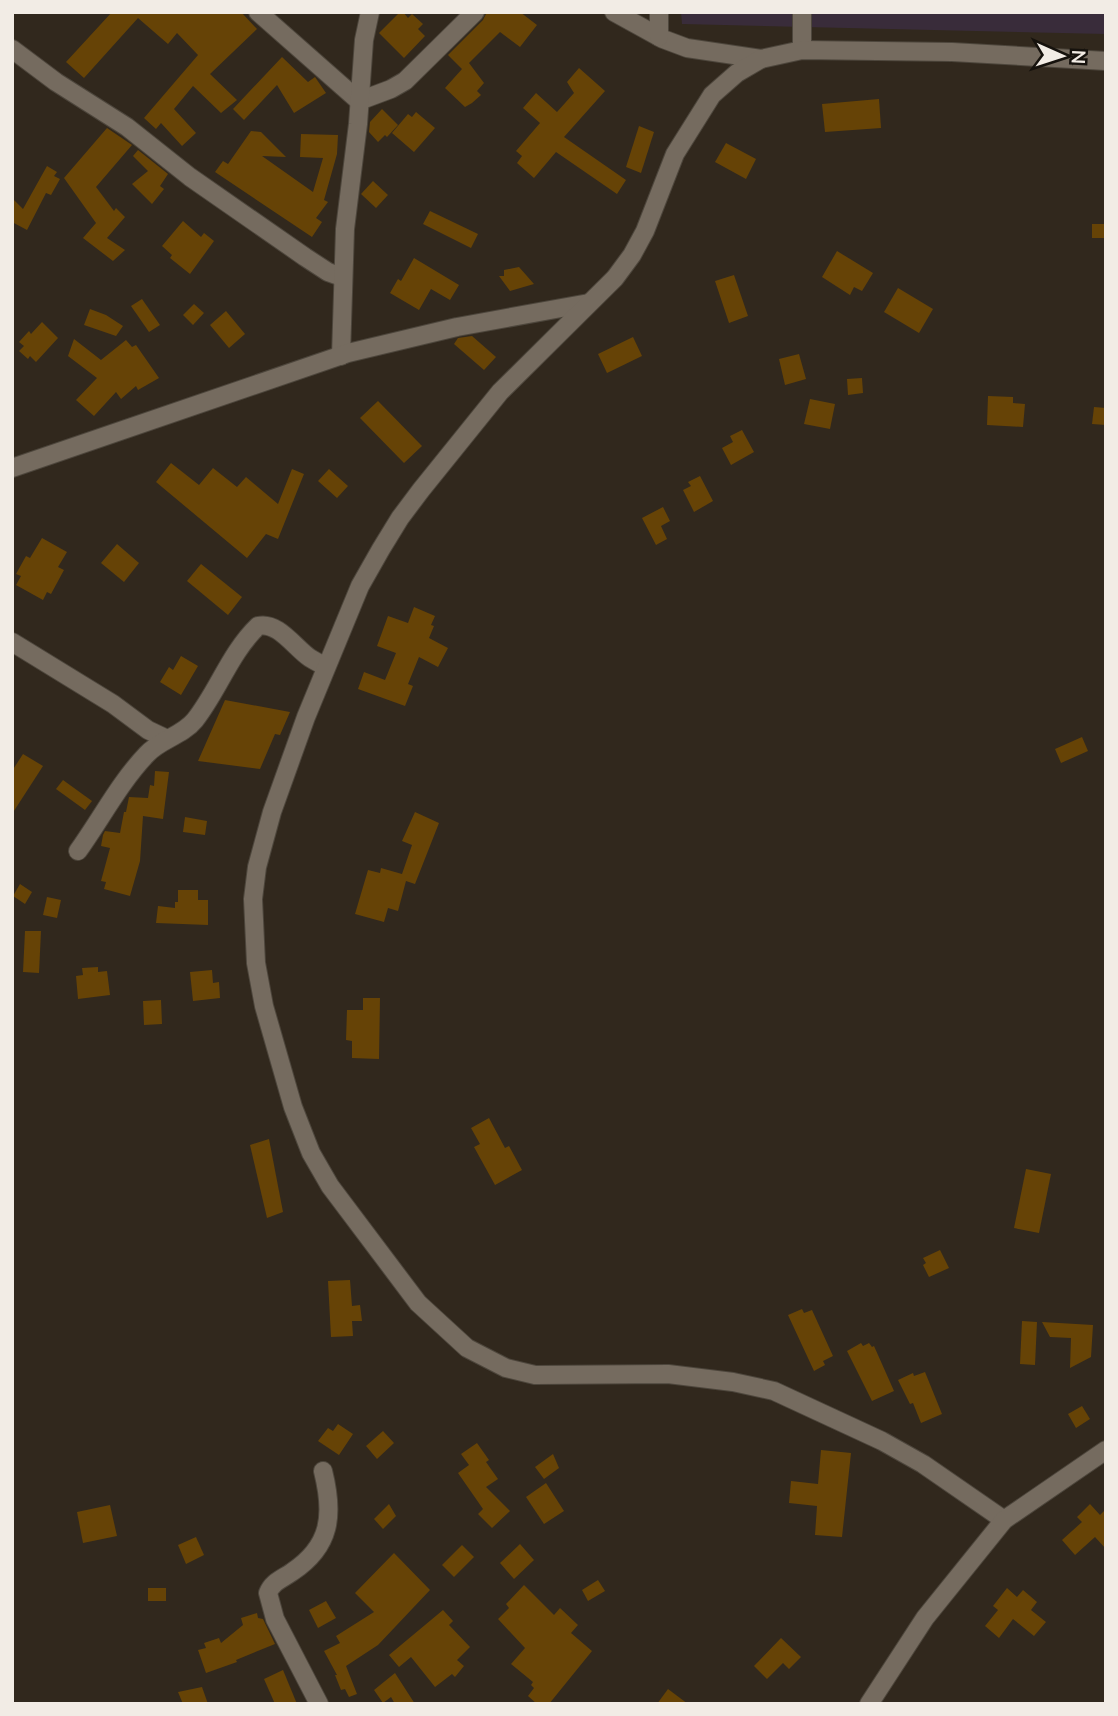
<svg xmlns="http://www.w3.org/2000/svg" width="1118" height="1716" font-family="'Nunito Sans',sans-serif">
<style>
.medical{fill:#392c3a}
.building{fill:#664306}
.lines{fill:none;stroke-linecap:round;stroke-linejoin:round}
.minor-casing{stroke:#4d463c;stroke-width:20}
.tertiary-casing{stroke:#4d463c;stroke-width:20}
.minor{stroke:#756b5f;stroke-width:18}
.tertiary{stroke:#756b5f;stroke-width:18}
</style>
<rect width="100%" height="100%" fill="#31281d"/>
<polygon class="medical" points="681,12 1106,12 1106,34 682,24"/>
<g class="building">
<polygon points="112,12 241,12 257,29 210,74 237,100 221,113 193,86 174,109 196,133 182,146 161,123 156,129 144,118 198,55 177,33 168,44 138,18 84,78 66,62"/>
<polygon points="400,12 403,12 408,18 412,14 423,24 418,29 425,36 404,58 379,33"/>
<polygon points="487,12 520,12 537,25 520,47 500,32 469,63 484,83 477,91 481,95 472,103 465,107 445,88 462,69 448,55 483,20"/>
<polygon points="282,57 308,82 315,77 326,93 294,113 277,85 244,120 233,109"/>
<polygon points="579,68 605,91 564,137 626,180 617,194 556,152 534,178 517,163 522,156 516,151 540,123 523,108 536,93 557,112 574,93 567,82"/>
<polygon points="879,99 881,128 825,132 822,104"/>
<polygon points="382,109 398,125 387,137 385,135 378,142 369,132 370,122"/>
<polygon points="416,112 435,128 414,152 392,133 408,114 412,117"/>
<polygon points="639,126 654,132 641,173 626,167"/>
<polygon points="107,128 132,145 96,187 114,211 116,208 125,217 107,238 125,250 113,261 83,238 96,223 64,178"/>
<polygon points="251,131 261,132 286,157 262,156 313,192 323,158 300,157 301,134 338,135 337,154 324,200 328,202 316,218 322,222 312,237 215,172 223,161 228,164"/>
<polygon points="726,143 756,159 746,179 715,162"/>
<polygon points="138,150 168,174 160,186 164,189 152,204 132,184 148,171 133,156"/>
<polygon points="47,166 57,172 54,176 60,179 51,195 46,193 27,230 12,222 12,198 23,209"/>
<polygon points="373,181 388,195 376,208 361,194"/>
<polygon points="430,211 478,234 471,248 423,224"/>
<polygon points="183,221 201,237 204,233 214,241 190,274 170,258 172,255 162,246"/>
<rect x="1092" y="224" width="14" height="14"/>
<polygon points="837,251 873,273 862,291 854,287 850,295 822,277"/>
<polygon points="414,258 459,285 450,300 431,289 419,310 390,293 398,279 401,281"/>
<polygon points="519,267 534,284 510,291 499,276 504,276 504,270"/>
<polygon points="734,275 748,316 729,323 715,281"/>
<polygon points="898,288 933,309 919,333 884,312"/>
<polygon points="142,299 160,325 149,332 131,306"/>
<polygon points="194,304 204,313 193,325 183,315"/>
<polygon points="90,309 106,315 123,326 116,336 84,325"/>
<polygon points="226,311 245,334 229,348 210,325"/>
<polygon points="42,322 58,338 36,362 30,356 28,359 19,351 24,346 19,342 29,331 31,334"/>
<polygon points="472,336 496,357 484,370 454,344 458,338"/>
<polygon points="633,337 642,356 607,373 598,354"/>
<polygon points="74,339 101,360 126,340 132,347 136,345 159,378 138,390 136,386 121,399 116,392 94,416 76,400 97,378 68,356"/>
<polygon points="799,354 806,379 785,385 779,359"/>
<polygon points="862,378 863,393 848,395 847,379"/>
<polygon points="988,396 1013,397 1013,403 1025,404 1023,427 987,425"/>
<polygon points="810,399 835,404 830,429 804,424"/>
<polygon points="378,401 422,446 404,463 360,418"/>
<polygon points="1094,407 1106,408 1106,425 1092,424"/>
<polygon points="742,430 754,452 731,465 722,448 733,442 730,436"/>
<polygon points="171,463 199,485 213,468 237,487 246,477 278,504 292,469 304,474 278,539 266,534 247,558 156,482"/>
<polygon points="329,469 348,486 337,498 318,481"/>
<polygon points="700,476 713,501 694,512 683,490 691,486 688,482"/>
<polygon points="663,507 670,521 661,526 667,539 656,545 642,518"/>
<polygon points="42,538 67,552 58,567 64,570 51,594 47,592 43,600 16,585 21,576 16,574 26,556 30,558"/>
<polygon points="117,544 139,563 124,582 101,563"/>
<polygon points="201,564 242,597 228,615 187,581"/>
<polygon points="414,607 435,616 431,625 434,626 429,638 448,648 438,667 419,657 408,684 413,686 405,706 358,689 364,672 385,680 396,653 377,646 388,616 408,623"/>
<polygon points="181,656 198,666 181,695 160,682 169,667 173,670"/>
<polygon points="225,700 290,712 280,735 275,734 260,769 198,761"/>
<polygon points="1082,737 1088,751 1061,763 1055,749"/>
<polygon points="23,754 43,766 12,814 12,771"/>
<polygon points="155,771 169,772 163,819 143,816 140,861 130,896 104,889 106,882 101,881 110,848 101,846 103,835 105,831 120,833 124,812 126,812 129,797 148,798 150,785 154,786"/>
<polygon points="63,780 92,801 85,810 56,789"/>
<polygon points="415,812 439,823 415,884 406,881 398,911 388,908 384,922 355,914 368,870 380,873 381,868 402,874 412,845 402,841"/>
<polygon points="185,817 207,821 205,835 183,832"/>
<polygon points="20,884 32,892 25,904 13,896"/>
<polygon points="178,890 198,890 198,900 208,900 208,925 156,923 158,906 175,908 175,902 178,902"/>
<polygon points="47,897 61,900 57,918 43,915"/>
<polygon points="25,931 41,931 39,973 23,972"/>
<polygon points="98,967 98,972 107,971 110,995 78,999 76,976 83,975 82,968"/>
<polygon points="212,970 213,983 219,982 220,998 193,1001 190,972"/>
<polygon points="363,998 380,998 379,1059 352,1058 352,1041 346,1040 347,1010 363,1010"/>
<polygon points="161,1000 162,1024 144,1025 143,1001"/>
<polygon points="489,1118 505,1148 509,1146 522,1170 495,1185 474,1147 480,1144 471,1128"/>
<polygon points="269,1139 283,1212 267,1218 250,1145"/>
<polygon points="1026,1169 1051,1174 1039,1233 1014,1228"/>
<polygon points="940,1250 949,1268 929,1277 923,1265 926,1263 923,1258"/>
<polygon points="350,1280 352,1306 360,1305 362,1321 352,1321 353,1336 331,1337 328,1281"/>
<polygon points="802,1309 804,1313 812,1310 833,1356 823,1361 825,1365 814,1371 788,1315"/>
<polygon points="1022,1321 1037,1322 1035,1365 1020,1364"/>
<polygon points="1042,1322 1093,1325 1091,1357 1070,1368 1071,1338 1050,1337"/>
<polygon points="861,1343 863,1346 869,1343 872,1347 874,1346 894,1391 872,1401 847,1351"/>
<polygon points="925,1372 942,1414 921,1423 913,1403 910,1404 898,1380 913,1373 914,1376"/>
<polygon points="1082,1406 1090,1419 1076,1428 1068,1414"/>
<polygon points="338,1424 353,1434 339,1455 318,1441 328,1428 333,1431"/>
<polygon points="383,1431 394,1443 377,1459 366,1446"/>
<polygon points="477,1443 489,1460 486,1462 498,1479 486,1487 510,1511 492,1528 478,1514 483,1509 458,1473 469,1465 461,1454"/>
<polygon points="821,1450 851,1453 842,1537 815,1535 817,1506 789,1503 791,1481 818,1484"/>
<polygon points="553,1454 559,1468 544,1479 535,1467"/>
<polygon points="546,1483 564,1511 544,1524 526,1497"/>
<polygon points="389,1504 396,1516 383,1529 374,1519"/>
<polygon points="1090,1504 1100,1515 1106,1509 1106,1549 1095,1537 1075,1555 1062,1540 1082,1522 1077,1517"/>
<polygon points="110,1505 117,1536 83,1543 77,1512"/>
<polygon points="196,1537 204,1555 186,1564 178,1545"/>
<polygon points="520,1544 534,1560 514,1579 500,1563"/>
<polygon points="462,1545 474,1557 454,1577 442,1565"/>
<polygon points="394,1553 430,1590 378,1645 346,1666 357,1694 349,1697 345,1689 341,1690 335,1675 337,1675 324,1651 340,1643 336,1636 374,1612 355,1593"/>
<polygon points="598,1580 605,1591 588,1601 582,1590"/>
<polygon points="524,1585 554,1615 560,1608 578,1625 571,1633 592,1651 549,1704 537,1704 528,1696 534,1688 531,1685 533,1682 511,1664 525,1648 498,1619 509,1608 506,1604"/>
<rect x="148" y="1588" width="18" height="13"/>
<polygon points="1007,1588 1017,1597 1023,1590 1037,1602 1031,1610 1046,1622 1034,1636 1013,1619 999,1638 985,1626 998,1610 993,1606"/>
<polygon points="326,1601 336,1618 318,1628 309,1610"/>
<polygon points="443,1610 453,1621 449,1625 470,1647 457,1660 464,1666 455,1677 452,1674 435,1687 411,1657 399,1667 389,1655"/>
<polygon points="257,1613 258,1618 263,1619 275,1644 236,1660 237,1662 206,1673 198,1650 206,1648 204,1643 219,1638 221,1643 243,1625 241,1618"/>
<polygon points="781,1638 801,1657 789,1669 783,1663 767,1679 754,1666"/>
<polygon points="283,1670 297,1704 275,1704 264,1679"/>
<polygon points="395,1673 415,1704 395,1704 391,1697 383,1703 374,1690"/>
<polygon points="202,1687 208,1704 183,1704 178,1692"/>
<polygon points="668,1689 688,1704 657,1704"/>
</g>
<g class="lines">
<g class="minor-casing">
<g id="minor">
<polyline points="258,12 359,101 391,89 405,81 475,12"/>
<polyline points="614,12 663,39 687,48 761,59"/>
<polyline points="802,12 802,50"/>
<polyline points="659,37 659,12"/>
<polyline points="12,49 56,82 127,127 190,177 305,257 328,272 342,277"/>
<polyline points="341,356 345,229 358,124 364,40 370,12"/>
<polyline points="12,468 348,353 457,327 589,303"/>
<polyline points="12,642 113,704 148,730 167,739"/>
<path d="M78 851C101 819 120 782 147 754 161 739 182 736 195 720 218 691 230 653 258 626 278 621 295 648 310 658 315 661 320 664 325 666"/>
<polyline points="1004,1520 923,1464 882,1441 774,1391 733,1382 668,1374 535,1375 506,1368 467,1348 418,1303 330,1186 311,1153 293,1107 264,1006 256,963 253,899 257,867 272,812 306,717 360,586 381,549 400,518 421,490 500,392 615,278 632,255 645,231 675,154 712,95 737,73 761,59 802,50 952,52 1106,61"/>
<path d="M319 1704 275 1619 268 1593C272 1582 282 1579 292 1572 331 1546 334 1515 323 1471"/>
</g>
</g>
<g class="tertiary-casing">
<polyline id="tertiary" points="869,1704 925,1618 1004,1520 1106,1450"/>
</g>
<use href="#minor" class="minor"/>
<use href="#tertiary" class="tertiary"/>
</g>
<rect width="1118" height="1716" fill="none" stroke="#f2ece5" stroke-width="28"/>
<g transform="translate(1062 56) rotate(93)" stroke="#16120d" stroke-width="5" paint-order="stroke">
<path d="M0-5L12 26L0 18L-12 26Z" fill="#f2ece5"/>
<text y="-10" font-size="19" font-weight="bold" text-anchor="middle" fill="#f2ece5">N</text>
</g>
</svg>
